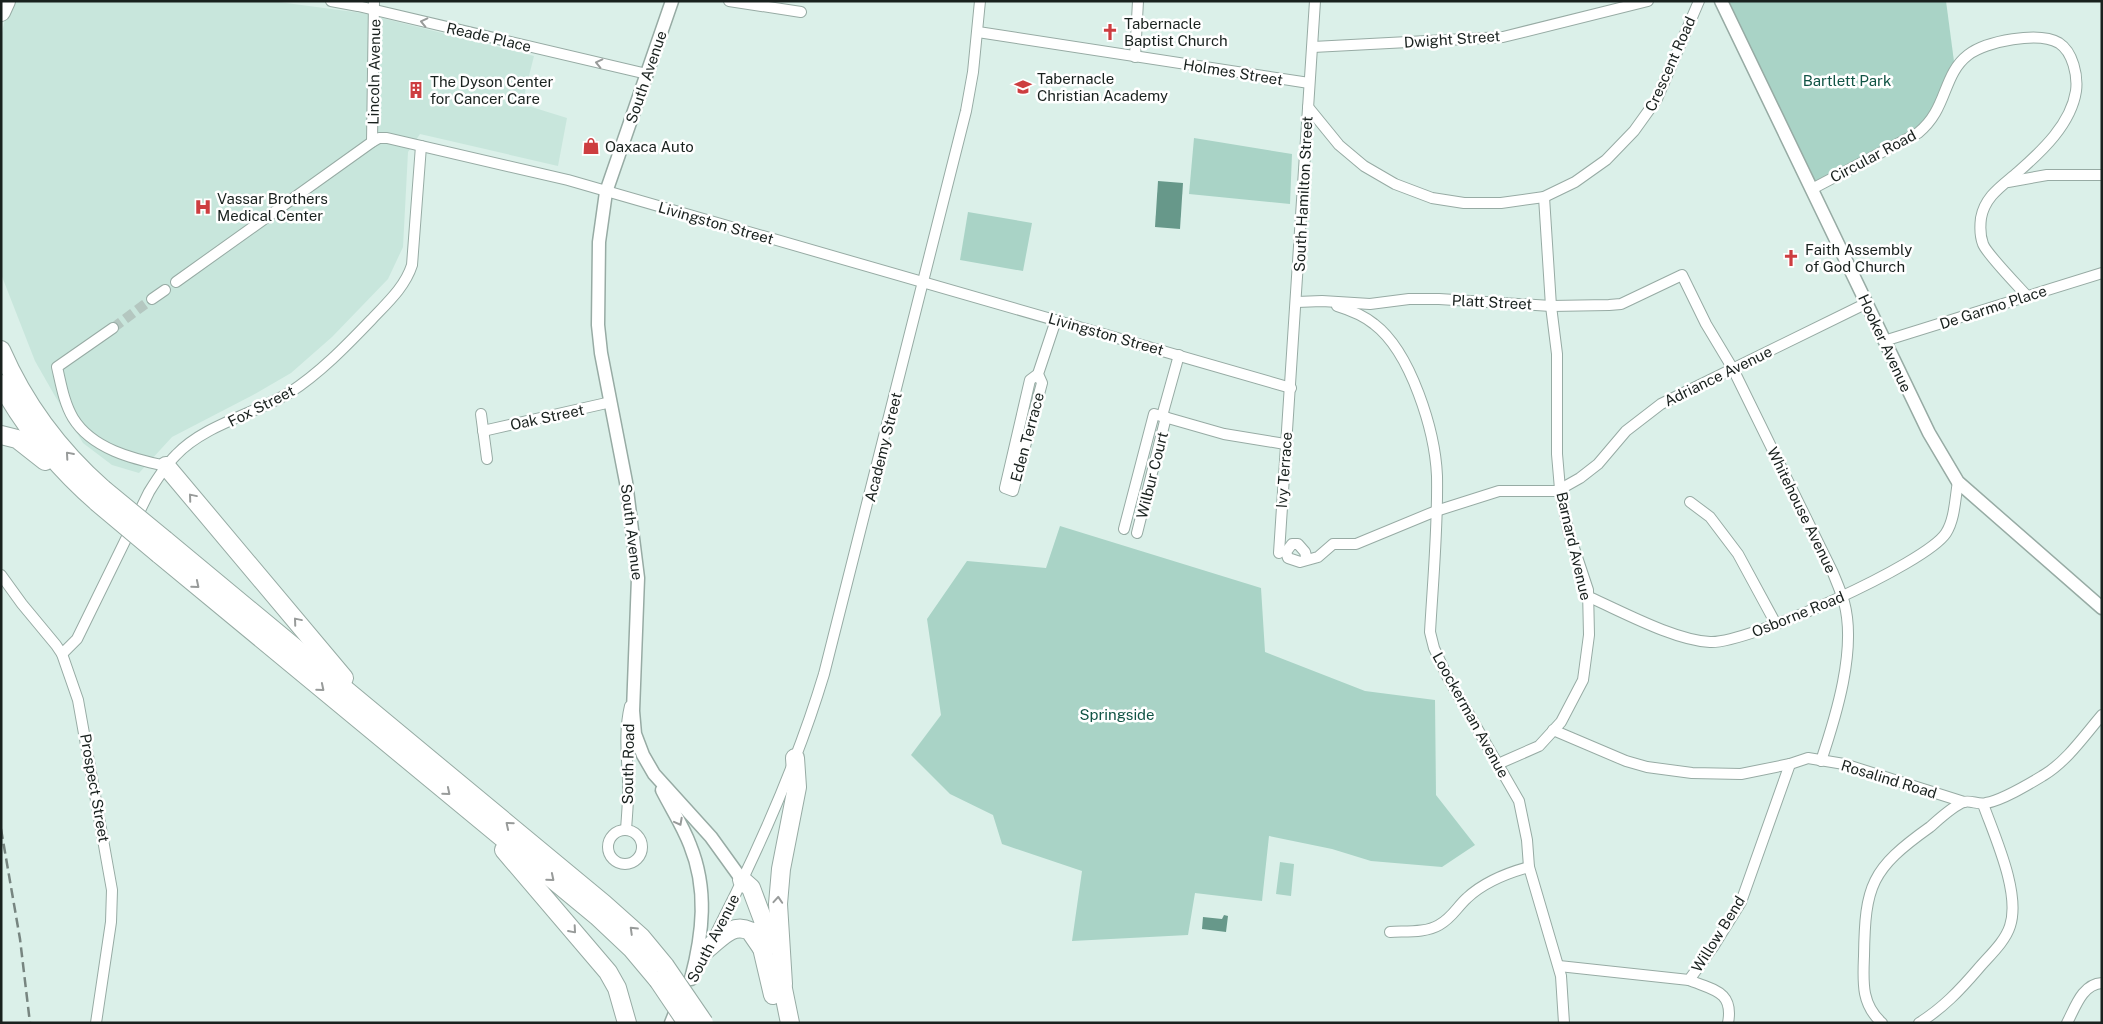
<svg xmlns="http://www.w3.org/2000/svg" width="2103" height="1024" font-family="'Public Sans',sans-serif">
<style>
.built{fill:#c8e6dc}
.green{fill:#a9d3c6}
.water{fill:#67988a}
.lines{fill:none;stroke-linecap:round;stroke-linejoin:round}
.minor-tunnel{stroke:#b4c7c0;stroke-width:10;stroke-dasharray:10 5;stroke-linecap:butt}
.minor-casing{stroke:#97aba4;stroke-width:12}
.tertiary-casing{stroke:#97aba4;stroke-width:15}
.motorway-casing{stroke:#97aba4;stroke-width:20}
.minor{stroke:#fff;stroke-width:10}
.tertiary{stroke:#fff;stroke-width:12}
.motorway{stroke:#fff;stroke-width:18}
.rail{stroke:#778580;stroke-width:2.5;stroke-dasharray:10 5;stroke-linecap:butt}
.motorway-bridge-casing{stroke:#97aba4;stroke-width:20;stroke-linecap:butt}
.motorway-bridge{stroke:#fff;stroke-width:18}
.oneway{stroke:#989b9a}
.labels{text-anchor:middle;dominant-baseline:central;stroke-width:5;stroke-linejoin:round;paint-order:stroke}
.poi-label{font-size:15px;fill:#19211e;stroke:#fff;text-anchor:start}
.street-label{font-size:15px;fill:#19211e;stroke:#fff}
.park-label{font-size:15px;fill:#115445;stroke:#fff}
</style>
<rect width="100%" height="100%" fill="#dbf0e9"/>
<polygon class="built" points="14,1 271,1 362,13 534,56 522,104 567,118 558,166 420,134 408,152 403,247 388,279 332,337 291,373 253,395 172,437 139,473 112,465 83,443 55,396 35,361 1,274 1,38 4,23"/>
<g class="green">
<polygon points="1721,1 1946,1 1955,69 1931,121 1812,189"/>
<polygon points="1194,138 1292,154 1290,204 1189,194"/>
<polygon points="968,212 1032,223 1023,271 960,260"/>
<polygon points="1060,526 1261,588 1265,652 1365,691 1435,700 1436,795 1475,845 1442,867 1371,861 1332,849 1269,836 1262,901 1195,893 1188,935 1072,941 1082,871 1002,844 993,815 950,794 911,755 941,715 927,619 967,561 1046,568"/>
<polygon points="1280,862 1294,864 1291,896 1276,894"/>
</g>
<g class="water">
<polygon points="1158,181 1183,183 1180,229 1155,227"/>
<polygon points="1224,915 1228,916 1226,932 1202,929 1203,917 1222,919"/>
</g>
<g class="lines">
<polyline class="minor-tunnel" points="113,328 152,299"/>
<g class="minor-casing">
<g id="minor">
<polyline points="331,1 358,6 647,74"/>
<polyline points="729,1 801,12"/>
<polyline points="978,32 1309,83"/>
<polyline points="1313,47 1503,37 1648,1"/>
<polyline points="1135,57 1138,1"/>
<polyline points="1308,107 1339,145 1364,166 1395,184 1432,198 1464,203 1501,203 1544,197 1575,182 1606,160 1634,131 1657,99 1699,1"/>
<polyline points="372,142 374,1"/>
<polyline points="2008,182 2047,175 2102,175"/>
<path d="M1812 189 1918 133C1948 109 1942 75 1968 55 1986 41 2039 31 2059 43 2073 52 2078 76 2076 91 2071 124 2042 151 2018 172 2002 186 1985 196 1981 218 1980 226 1980 236 1983 244 1986 253 2018 286 2027 296"/>
<polyline points="176,282 372,142 379,138 387,138 568,180 1291,388"/>
<polyline points="152,299 165,290"/>
<path d="M1297 302 1322 301 1370 304 1409 299H1439L1551 306 1609 305 1621 304 1682 275 1706 324 1733 369 1833 573C1837 583 1841 592 1844 602 1857 649 1836 716 1821 761"/>
<path d="M1337 306C1350 310 1363 315 1374 324 1411 352 1435 431 1437 476 1438 527 1433 580 1430 632L1434 648 1447 676 1519 801 1527 840 1529 867 1561 976 1564 1023"/>
<path d="M113 328 57 367C61 384 64 403 73 418 92 449 133 459 166 466"/>
<polyline points="1884,341 2102,273"/>
<polyline points="1038,374 1042,383 1013,491 1005,488 1030,380 1038,374 1056,320"/>
<polyline points="481,414 487,459"/>
<polyline points="1162,416 1179,355"/>
<polyline points="483,431 611,402"/>
<polyline points="1690,502 1710,517 1738,554 1776,624"/>
<polyline points="1124,529 1154,414 1224,434 1285,444"/>
<polyline points="1137,533 1166,417"/>
<polyline points="1279,553 1315,1"/>
<polyline points="1307,560 1305,552 1298,544 1292,544 1286,552 1288,558 1300,562 1318,557 1333,544 1356,544 1436,511 1499,491 1557,491 1580,478 1598,464 1626,431 1661,404 1867,303"/>
<polyline points="1,575 22,604 56,645 62,654 78,700 112,890 111,922 96,1023"/>
<path d="M1589 597C1623 612 1674 640 1710 642 1747 644 1926 564 1946 533 1955 519 1955 498 1958 482"/>
<path d="M62 654 77 639 149 492C157 479 165 466 176 455 204 425 254 414 289 393 320 373 346 346 371 320 387 303 405 287 412 265L421 146"/>
<polyline points="1553,730 1626,761 1647,767 1692,773 1741,774 1790,764 1808,758 1844,764 1964,802"/>
<polyline points="1498,764 1539,746 1561,722 1583,680 1589,635 1588,590 1568,530 1560,489 1557,454 1557,354 1551,306 1544,197"/>
<path d="M626 830C627 814 629 796 628 780 627 755 624 731 630 706"/>
<circle cx="625" cy="847" r="17"/>
<path d="M1390 932C1405 931 1426 933 1439 925 1452 918 1457 907 1467 898 1484 882 1507 873 1529 867"/>
<polyline points="1559,966 1689,980 1713,947 1741,902 1790,764"/>
<path d="M696 971C747 876 793 777 824 674L966 111 973 72 980 1"/>
<path d="M1689 980C1713 990 1734 991 1728 1023"/>
<path d="M1882 1023C1861 1004 1863 982 1864 956 1865 885 1871 869 1930 827 1938 820 1954 805 1964 802 1970 800 1979 805 1986 803 2003 800 2029 784 2044 775 2067 761 2084 736 2102 715"/>
<path d="M1919 1023C1943 1008 1960 990 1978 969 1989 956 2005 942 2010 926 2021 893 1994 835 1983 804"/>
<path d="M2067 1023C2075 1008 2082 984 2102 983"/>
</g>
</g>
<g class="tertiary-casing">
<g id="tertiary">
<polyline points="672,1 606,192 599,242 598,325 601,353 626,482 638,578 633,711 635,734 643,755 654,774 711,837 742,880"/>
<polyline points="1721,1 1929,433 1958,482 2102,608"/>
<path d="M662 790C671 808 683 826 690 845 708 889 703 934 691 979"/>
<polyline points="671,1023 675,1013"/>
</g>
</g>
<g class="motorway-casing">
<g id="motorway">
<polyline points="1,12 6,1"/>
<path d="M1 350C24 403 60 451 103 489"/>
<path d="M1 384C26 429 58 468 97 502"/>
<polyline points="1,435 17,439 45,461"/>
<polyline points="166,466 344,678"/>
<polyline points="165,540 604,904 641,937 665,966"/>
<polyline points="159,554 597,916 632,949 658,980"/>
<polyline points="504,850 608,972 617,988 627,1023"/>
<polyline points="742,880 751,888 772,944"/>
<polyline points="758,931 773,995"/>
<path d="M707 949C720 939 732 922 750 931L761 947"/>
<polyline points="780,974 790,1023"/>
<polyline points="783,984 778,904 781,869 797,787 795,758"/>
</g>
</g>
<use href="#minor" class="minor"/>
<use href="#tertiary" class="tertiary"/>
<use href="#motorway" class="motorway"/>
<polyline class="rail" points="1,829 20,939 30,1023"/>
<g class="motorway-bridge-casing">
<g id="motorway-bridge">
<polyline points="103,489 165,540"/>
<polyline points="97,502 159,554"/>
<polyline points="665,966 704,1023"/>
<polyline points="658,980 687,1023"/>
</g>
</g>
<use href="#motorway-bridge" class="motorway-bridge"/>
</g>
<defs><path id="oneway-chevron" d="M-2-3.5L2.5 0L-2 3.5" fill="none" stroke-width="1.6" stroke-linecap="round" stroke-linejoin="round" transform="scale(1.25)"/></defs>
<g class="oneway">
<use href="#oneway-chevron" transform="translate(424 22) rotate(-167)"/>
<use href="#oneway-chevron" transform="translate(599 63) rotate(-167)"/>
<use href="#oneway-chevron" transform="translate(69 455) rotate(-131)"/>
<use href="#oneway-chevron" transform="translate(192 497) rotate(-130)"/>
<use href="#oneway-chevron" transform="translate(196 585) rotate(40)"/>
<use href="#oneway-chevron" transform="translate(297 621) rotate(-130)"/>
<use href="#oneway-chevron" transform="translate(321 688) rotate(40)"/>
<use href="#oneway-chevron" transform="translate(447 792) rotate(40)"/>
<use href="#oneway-chevron" transform="translate(679 822) rotate(62)"/>
<use href="#oneway-chevron" transform="translate(509 825) rotate(-140)"/>
<use href="#oneway-chevron" transform="translate(551 878) rotate(40)"/>
<use href="#oneway-chevron" transform="translate(778 900) rotate(-86)"/>
<use href="#oneway-chevron" transform="translate(573 930) rotate(49)"/>
<use href="#oneway-chevron" transform="translate(633 930) rotate(-136)"/>
</g>
<defs>
<g id="church-bare" transform="scale(1.35)"><path d="M-1.2-6h2.4v3.5h3.3v2.4h-3.3V6h-2.4V-.1h-3.3v-2.4h3.3Z" fill="#cd3d40" stroke="#fff" stroke-width="2.5" paint-order="stroke"/></g>
<g id="school-bare" transform="scale(1.35)"><path d="M0-5L7-2L0 1L-7-2ZM-4 1L0 2.5L4 1V4Q0 6-4 4Z" fill="#cd3d40" stroke="#fff" stroke-width="2.5" paint-order="stroke"/></g>
<g id="building-bare" transform="scale(1.35)"><path d="M-4-6H4V6H1V3H-1V6H-4ZM-2.5-4.3h1.7v1.8h-1.7ZM.8-4.3h1.7v1.8H.8ZM-2.5-1h1.7V.8h-1.7ZM.8-1h1.7V.8H.8Z" fill="#cd3d40" stroke="#fff" stroke-width="2.5" paint-order="stroke"/></g>
<g id="shop-bare" transform="scale(1.35)"><path d="M-5-2.5h2.3a2.7 3.5 0 0 1 5.4 0H5L5.5 6h-11ZM-1.5-2.5h3a1.5 2.3 0 0 0-3 0Z" fill="#cd3d40" stroke="#fff" stroke-width="2.5" paint-order="stroke"/></g>
<g id="hospital-bare" transform="scale(1.35)"><path d="M-5-5h3v3.5h4V-5h3V5h-3V1.5h-4V5h-3Z" fill="#cd3d40" stroke="#fff" stroke-width="2.5" paint-order="stroke"/></g>
</defs>
<g fill-rule="evenodd">
<use href="#church-bare" x="1110" y="32"/>
<use href="#school-bare" x="1023" y="87"/>
<use href="#building-bare" x="416" y="90"/>
<use href="#shop-bare" x="591" y="146"/>
<use href="#hospital-bare" x="203" y="207"/>
<use href="#church-bare" x="1791" y="258"/>
</g>
<g class="labels">
<g class="poi-label">
<text x="1124" y="23">Tabernacle<tspan x="1124" dy="17">Baptist Church</tspan></text>
<text x="1037" y="78">Tabernacle<tspan x="1037" dy="17">Christian Academy</tspan></text>
<text x="430" y="81">The Dyson Center<tspan x="430" dy="17">for Cancer Care</tspan></text>
<text x="605" y="146">Oaxaca Auto</text>
<text x="217" y="198">Vassar Brothers<tspan x="217" dy="17">Medical Center</tspan></text>
<text x="1805" y="249">Faith Assembly<tspan x="1805" dy="17">of God Church</tspan></text>
</g>
<g class="street-label">
<text transform="translate(489 37) rotate(13)">Reade Place</text>
<text transform="translate(1452 39) rotate(-4)">Dwight Street</text>
<text transform="translate(1670 64) rotate(-66)">Crescent Road</text>
<text transform="translate(374 72) rotate(-89)">Lincoln Avenue</text>
<text transform="translate(1233 72) rotate(9)">Holmes Street</text>
<text transform="translate(646 77) rotate(-71)">South Avenue</text>
<text transform="translate(1873 156) rotate(-28)">Circular Road</text>
<text transform="translate(1303 194) rotate(-87)">South Hamilton Street</text>
<text transform="translate(716 223) rotate(16)">Livingston Street</text>
<text transform="translate(1492 302) rotate(3)">Platt Street</text>
<text transform="translate(1993 307) rotate(-18)">De Garmo Place</text>
<text transform="translate(1106 334) rotate(16)">Livingston Street</text>
<text transform="translate(1885 343) rotate(65)">Hooker Avenue</text>
<text transform="translate(1718 376) rotate(-26)">Adriance Avenue</text>
<text transform="translate(261 406) rotate(-27)">Fox Street</text>
<text transform="translate(547 417) rotate(-12)">Oak Street</text>
<text transform="translate(1027 437) rotate(-75)">Eden Terrace</text>
<text transform="translate(883 447) rotate(-76)">Academy Street</text>
<text transform="translate(1284 470) rotate(-86)">Ivy Terrace</text>
<text transform="translate(1152 475) rotate(-76)">Wilbur Court</text>
<text transform="translate(1802 510) rotate(64)">Whitehouse Avenue</text>
<text transform="translate(632 532) rotate(83)">South Avenue</text>
<text transform="translate(1574 546) rotate(77)">Barnard Avenue</text>
<text transform="translate(1798 614) rotate(-22)">Osborne Road</text>
<text transform="translate(1471 715) rotate(61)">Loockerman Avenue</text>
<text transform="translate(628 764) rotate(-89)">South Road</text>
<text transform="translate(1889 779) rotate(17)">Rosalind Road</text>
<text transform="translate(95 788) rotate(80)">Prospect Street</text>
<text transform="translate(1718 934) rotate(-58)">Willow Bend</text>
<text transform="translate(713 938) rotate(-63)">South Avenue</text>
</g>
<g class="park-label">
<text x="1847" y="80">Bartlett Park</text>
<text x="1117" y="714">Springside</text>
</g>
</g>
<rect width="2103" height="1024" fill="none" stroke="#19211e" stroke-width="5"/>
</svg>
